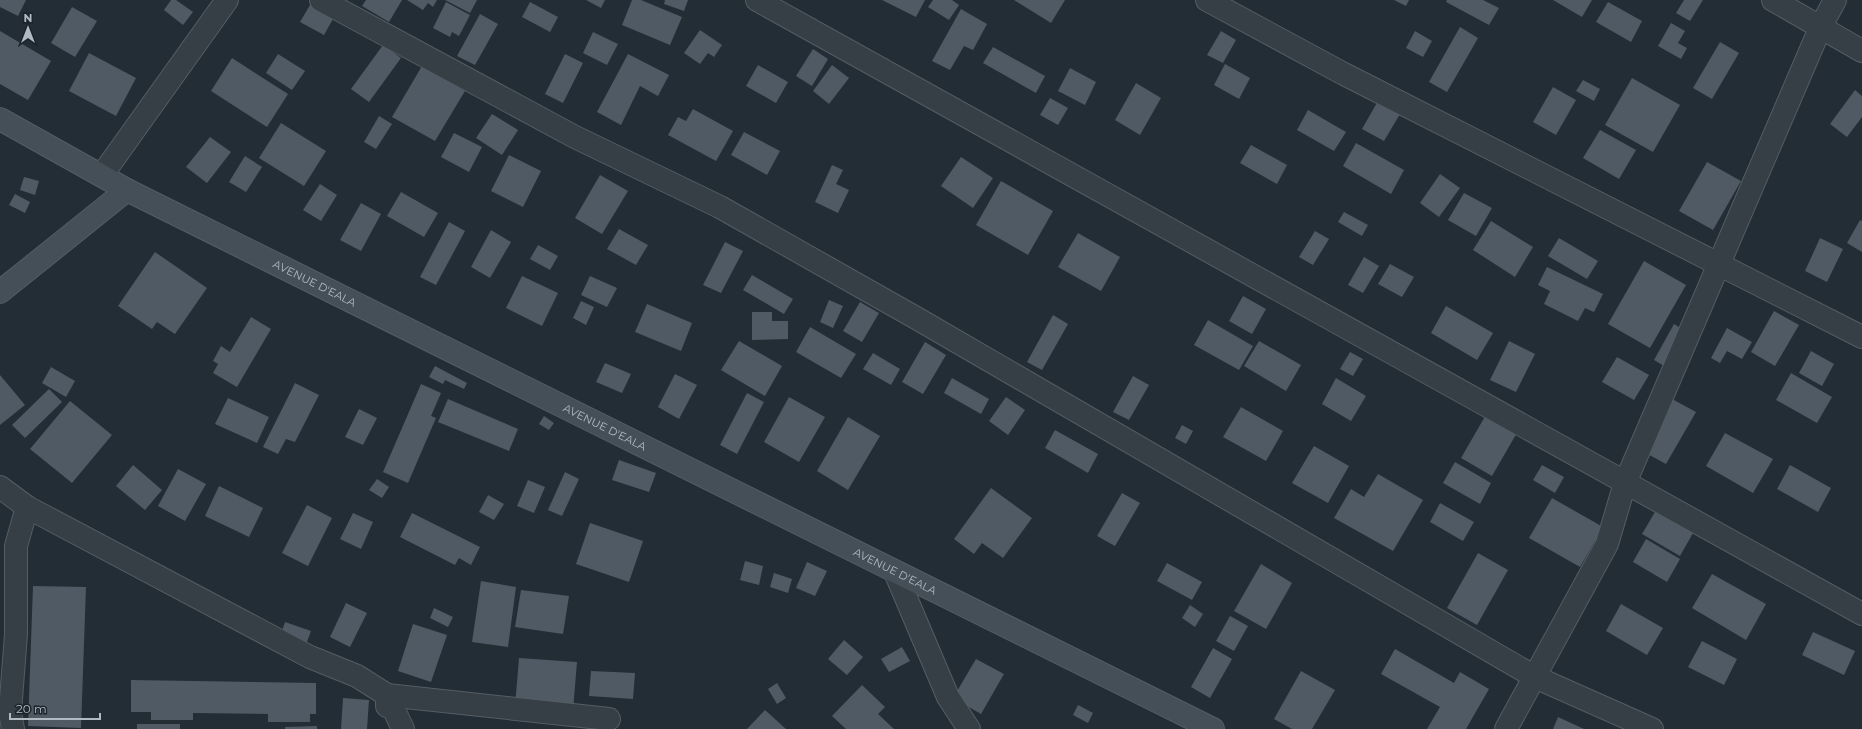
<svg xmlns="http://www.w3.org/2000/svg" width="1862" height="729" font-family="Montserrat,sans-serif">
<style>
.building{fill:#4f5a64}
.lines{fill:none;stroke-linecap:round;stroke-linejoin:round}
.street-casing{stroke:#545d64;stroke-width:24}
.secondary-casing{stroke:#545d64;stroke-width:24}
.street{stroke:#373f46;stroke-width:22}
.secondary{stroke:#454f58;stroke-width:22}
.labels{text-anchor:middle;dominant-baseline:central;stroke-width:3;stroke-linejoin:round;paint-order:stroke}
.street-label{font-size:11px;fill:#b1bac2;stroke:#1c242b}
</style>
<rect width="100%" height="100%" fill="#232d35"/>
<g class="building">
<polygon points="0,0 26,0 18,16 0,7"/>
<polygon points="171,0 176,0 193,12 183,25 164,10"/>
<polygon points="366,0 402,0 389,22 362,6"/>
<polygon points="407,0 437,0 433,7 428,3 423,10"/>
<polygon points="445,0 477,0 470,13"/>
<polygon points="586,0 605,0 601,8"/>
<polygon points="632,0 641,0 682,17 670,45 622,25"/>
<polygon points="665,0 688,0 684,11 664,4"/>
<polygon points="882,0 925,0 916,17"/>
<polygon points="933,0 952,0 959,5 949,20 928,7"/>
<polygon points="1014,0 1065,0 1051,23"/>
<polygon points="1394,0 1409,0 1406,6"/>
<polygon points="1447,0 1483,0 1499,8 1489,25 1446,2"/>
<polygon points="1553,0 1592,0 1582,17"/>
<polygon points="1684,0 1703,0 1690,21 1676,13"/>
<polygon points="446,2 470,15 459,36 452,32 450,37 433,28"/>
<polygon points="530,2 558,17 550,32 522,17"/>
<polygon points="1608,2 1642,21 1631,42 1596,22"/>
<polygon points="310,5 333,19 324,35 300,22"/>
<polygon points="72,7 97,21 75,57 51,43"/>
<polygon points="961,9 987,24 973,50 964,46 950,70 932,61"/>
<polygon points="480,14 498,24 475,65 457,56"/>
<polygon points="1671,23 1685,31 1678,43 1687,48 1681,59 1658,46"/>
<polygon points="1460,27 1478,38 1447,92 1429,82"/>
<polygon points="700,30 722,45 714,57 708,53 700,64 684,53"/>
<polygon points="0,31 51,61 28,100 0,84"/>
<polygon points="1221,31 1236,40 1223,63 1207,55"/>
<polygon points="1415,31 1432,41 1423,57 1406,48"/>
<polygon points="593,32 618,44 607,65 583,53"/>
<polygon points="1720,42 1739,53 1712,99 1693,88"/>
<polygon points="383,45 401,58 369,102 351,89"/>
<polygon points="993,47 1045,76 1036,93 983,63"/>
<polygon points="813,49 828,59 812,86 796,76"/>
<polygon points="89,53 136,78 116,116 69,91"/>
<polygon points="278,54 305,71 292,90 266,73"/>
<polygon points="565,54 583,63 563,103 545,94"/>
<polygon points="628,54 669,75 658,96 640,86 621,125 597,112"/>
<polygon points="232,58 288,94 267,127 211,91"/>
<polygon points="1225,64 1250,78 1239,99 1214,85"/>
<polygon points="758,65 788,82 776,103 746,86"/>
<polygon points="832,65 849,78 829,104 813,91"/>
<polygon points="422,66 465,91 435,141 392,117"/>
<polygon points="1070,68 1096,82 1085,105 1058,91"/>
<polygon points="1632,78 1680,105 1653,152 1605,125"/>
<polygon points="1583,80 1600,89 1594,101 1576,91"/>
<polygon points="1136,83 1161,98 1140,135 1115,120"/>
<polygon points="1553,87 1576,100 1556,135 1533,122"/>
<polygon points="1855,90 1862,96 1862,117 1847,137 1830,124"/>
<polygon points="1050,98 1068,108 1058,125 1040,115"/>
<polygon points="1378,101 1400,114 1384,141 1362,129"/>
<polygon points="693,109 733,131 716,161 668,135 678,117 686,121"/>
<polygon points="1308,110 1346,132 1334,151 1297,130"/>
<polygon points="492,114 518,130 502,155 476,138"/>
<polygon points="379,116 392,124 376,149 364,142"/>
<polygon points="281,123 326,151 304,186 259,158"/>
<polygon points="1600,130 1636,150 1619,179 1583,158"/>
<polygon points="744,132 780,151 767,175 731,155"/>
<polygon points="454,133 482,147 469,172 441,157"/>
<polygon points="210,137 231,152 207,183 186,167"/>
<polygon points="1356,143 1404,170 1391,194 1343,166"/>
<polygon points="1251,145 1287,165 1277,184 1240,163"/>
<polygon points="509,155 541,171 523,207 491,191"/>
<polygon points="245,156 262,167 246,192 229,182"/>
<polygon points="961,157 993,178 973,208 941,186"/>
<polygon points="1707,162 1741,181 1713,230 1679,211"/>
<polygon points="832,165 843,170 836,184 849,190 838,213 815,202"/>
<polygon points="1440,174 1460,188 1439,217 1420,203"/>
<polygon points="600,175 628,191 602,234 575,218"/>
<polygon points="24,177 39,181 35,195 20,190"/>
<polygon points="1001,181 1053,211 1028,255 976,225"/>
<polygon points="320,184 337,195 321,221 303,210"/>
<polygon points="401,192 438,213 424,237 387,216"/>
<polygon points="1464,193 1492,208 1476,236 1448,220"/>
<polygon points="15,194 30,202 25,213 9,205"/>
<polygon points="361,203 381,214 361,251 340,240"/>
<polygon points="1344,212 1368,225 1362,236 1338,222"/>
<polygon points="1860,220 1862,221 1862,252 1847,243"/>
<polygon points="1491,221 1533,247 1515,277 1473,250"/>
<polygon points="449,222 465,231 436,285 420,277"/>
<polygon points="619,229 648,245 636,265 607,249"/>
<polygon points="491,230 511,242 490,278 471,267"/>
<polygon points="1315,231 1329,239 1313,265 1299,257"/>
<polygon points="1078,233 1120,257 1101,291 1058,267"/>
<polygon points="1559,238 1598,261 1587,279 1548,256"/>
<polygon points="1820,238 1843,249 1827,282 1805,271"/>
<polygon points="725,242 743,251 721,293 703,285"/>
<polygon points="538,245 558,256 550,270 530,259"/>
<polygon points="155,252 207,288 175,334 157,322 152,329 118,306"/>
<polygon points="1364,257 1379,266 1363,293 1348,285"/>
<polygon points="1644,261 1686,285 1650,348 1608,324"/>
<polygon points="1390,264 1414,277 1402,297 1378,284"/>
<polygon points="1547,267 1603,294 1594,312 1585,308 1578,321 1544,304 1550,291 1538,285"/>
<polygon points="752,275 793,299 784,314 743,290"/>
<polygon points="522,276 558,293 542,326 506,308"/>
<polygon points="590,276 617,288 607,307 581,295"/>
<polygon points="1243,296 1266,309 1252,334 1229,321"/>
<polygon points="829,300 843,306 833,328 820,322"/>
<polygon points="581,301 594,307 586,325 573,318"/>
<polygon points="860,302 879,313 862,342 843,331"/>
<polygon points="647,304 692,323 681,351 635,332"/>
<polygon points="1446,306 1493,333 1477,360 1431,333"/>
<polygon points="1774,311 1799,325 1775,366 1751,352"/>
<polygon points="752,312 772,312 772,321 788,321 788,339 752,340"/>
<polygon points="1053,315 1068,324 1042,370 1027,362"/>
<polygon points="251,317 271,329 237,387 213,373 218,364 213,361 221,346 230,352"/>
<polygon points="1208,320 1253,346 1239,370 1194,345"/>
<polygon points="1674,324 1684,330 1664,366 1654,360"/>
<polygon points="810,327 856,354 841,378 796,352"/>
<polygon points="1727,328 1752,342 1742,359 1727,351 1720,363 1711,358"/>
<polygon points="739,341 782,366 765,396 721,370"/>
<polygon points="1259,341 1301,365 1286,391 1244,366"/>
<polygon points="1509,341 1535,354 1516,392 1490,380"/>
<polygon points="925,342 946,355 923,394 902,382"/>
<polygon points="1811,351 1834,364 1822,386 1799,373"/>
<polygon points="1350,352 1363,359 1353,376 1340,369"/>
<polygon points="873,353 900,369 891,385 863,369"/>
<polygon points="1617,357 1649,375 1634,400 1602,382"/>
<polygon points="605,363 631,374 622,393 596,382"/>
<polygon points="435,366 467,383 464,389 445,380 443,384 429,377"/>
<polygon points="51,367 75,381 66,397 42,383"/>
<polygon points="1791,373 1832,397 1817,423 1776,400"/>
<polygon points="675,374 697,385 679,419 658,407"/>
<polygon points="0,375 25,405 0,425"/>
<polygon points="1133,376 1149,385 1129,420 1113,412"/>
<polygon points="952,378 989,399 981,414 944,393"/>
<polygon points="1336,378 1366,396 1351,421 1322,404"/>
<polygon points="295,383 319,395 295,442 286,439 278,454 263,447"/>
<polygon points="421,384 441,393 431,416 436,418 408,483 383,472"/>
<polygon points="49,389 62,402 25,438 12,425"/>
<polygon points="747,393 764,402 737,454 720,445"/>
<polygon points="789,397 825,417 799,462 764,442"/>
<polygon points="1006,397 1025,410 1008,435 989,421"/>
<polygon points="228,398 269,417 257,443 215,424"/>
<polygon points="448,399 518,429 509,451 438,422"/>
<polygon points="1672,399 1696,412 1666,464 1642,451"/>
<polygon points="70,401 112,435 72,483 30,449"/>
<polygon points="1241,407 1283,431 1266,461 1223,437"/>
<polygon points="359,409 377,418 363,445 345,437"/>
<polygon points="1487,413 1518,431 1492,476 1461,458"/>
<polygon points="544,416 554,423 549,430 539,424"/>
<polygon points="848,417 880,436 848,490 817,471"/>
<polygon points="1182,425 1193,431 1186,444 1175,438"/>
<polygon points="1055,430 1098,454 1088,473 1045,448"/>
<polygon points="1725,433 1773,459 1753,493 1706,466"/>
<polygon points="1314,446 1349,466 1328,503 1292,483"/>
<polygon points="619,460 656,473 649,492 612,480"/>
<polygon points="1455,462 1491,483 1480,504 1443,483"/>
<polygon points="133,465 162,490 145,510 116,486"/>
<polygon points="1542,465 1564,477 1555,493 1533,480"/>
<polygon points="1790,465 1831,488 1818,512 1777,489"/>
<polygon points="178,469 206,484 185,521 158,506"/>
<polygon points="565,472 579,479 562,516 548,510"/>
<polygon points="1378,474 1423,500 1393,551 1334,518 1351,489 1364,497"/>
<polygon points="377,479 389,487 382,498 369,490"/>
<polygon points="528,480 545,487 534,513 517,506"/>
<polygon points="219,486 263,508 249,537 205,516"/>
<polygon points="991,488 1032,518 1003,558 982,543 974,554 954,539"/>
<polygon points="1122,493 1140,503 1115,546 1097,536"/>
<polygon points="488,495 504,504 494,520 479,512"/>
<polygon points="1552,498 1603,527 1580,567 1529,538"/>
<polygon points="1440,503 1474,522 1463,541 1430,522"/>
<polygon points="307,505 332,518 308,566 282,553"/>
<polygon points="1655,512 1693,533 1680,556 1642,534"/>
<polygon points="353,513 373,522 361,549 340,539"/>
<polygon points="412,513 480,547 471,565 459,558 455,565 400,537"/>
<polygon points="590,523 643,541 629,582 576,564"/>
<polygon points="1646,539 1680,559 1667,582 1633,562"/>
<polygon points="1478,553 1508,570 1477,625 1447,608"/>
<polygon points="745,561 763,566 759,585 740,580"/>
<polygon points="807,562 827,571 815,596 796,588"/>
<polygon points="1167,563 1202,582 1192,600 1157,581"/>
<polygon points="1261,564 1292,583 1266,629 1234,611"/>
<polygon points="774,573 792,579 788,593 770,587"/>
<polygon points="1712,574 1766,604 1746,640 1692,608"/>
<polygon points="481,581 516,587 508,647 472,642"/>
<polygon points="33,586 86,587 81,728 28,726"/>
<polygon points="521,590 569,596 563,634 515,627"/>
<polygon points="346,603 367,613 350,647 330,637"/>
<polygon points="1621,604 1663,628 1647,655 1606,631"/>
<polygon points="1190,605 1203,614 1195,627 1182,618"/>
<polygon points="434,608 453,617 448,627 430,618"/>
<polygon points="1230,616 1248,626 1234,651 1216,641"/>
<polygon points="285,622 311,631 305,647 280,637"/>
<polygon points="413,624 447,635 431,682 398,671"/>
<polygon points="1813,632 1855,651 1844,675 1802,655"/>
<polygon points="844,640 863,657 847,675 828,659"/>
<polygon points="1702,641 1737,659 1724,685 1688,667"/>
<polygon points="902,647 910,661 889,672 881,659"/>
<polygon points="1213,648 1232,659 1210,698 1191,687"/>
<polygon points="1395,649 1454,683 1460,672 1489,689 1466,729 1427,729 1440,707 1381,674"/>
<polygon points="519,658 577,662 573,710 515,706"/>
<polygon points="976,659 1004,674 981,714 953,698"/>
<polygon points="591,671 635,673 633,699 589,696"/>
<polygon points="1301,671 1335,690 1312,729 1292,729 1274,719"/>
<polygon points="131,680 316,683 316,714 310,714 310,722 268,722 268,714 193,713 193,720 151,720 151,712 131,712"/>
<polygon points="777,683 786,698 777,704 768,689"/>
<polygon points="862,685 885,707 878,714 894,729 846,729 832,716"/>
<polygon points="343,698 369,700 367,729 341,729"/>
<polygon points="1078,705 1093,713 1088,723 1073,715"/>
<polygon points="765,710 786,729 747,729"/>
<polygon points="1558,717 1584,729 1553,729"/>
<rect x="137" y="724" width="43" height="5"/>
<polygon points="317,726 317,729 285,729 285,727"/>
</g>
<g class="lines">
<g class="street-casing">
<g id="street">
<polyline points="321,0 575,137 720,207 918,319 1535,677 1652,729"/>
<polyline points="757,0 1862,614"/>
<polyline points="1207,0 1344,74 1862,337"/>
<polyline points="1773,0 1862,51"/>
<polyline points="102,175 227,0"/>
<polyline points="0,487 27,507 310,657 357,676 387,695 403,729"/>
<polyline points="895,572 948,697 969,729"/>
<polyline points="387,706 387,695 609,719"/>
<polyline points="13,729 10,712 16,634 16,546 27,507"/>
<polyline points="1506,729 1607,544 1625,483 1821,26 1835,0"/>
</g>
</g>
<g class="secondary-casing">
<g id="secondary">
<path id="s1" d="M0 119 127 190 1213 729"/>
<polyline points="0,292 127,190"/>
</g>
</g>
<use href="#street" class="street"/>
<use href="#secondary" class="secondary"/>
</g>
<g class="labels">
<g class="street-label">
<text stroke="none"><textPath href="#s1" startOffset="355">AVENUE D'EALA</textPath></text>
<text stroke="none"><textPath href="#s1" startOffset="679">AVENUE D'EALA</textPath></text>
<text stroke="none"><textPath href="#s1" startOffset="1003">AVENUE D'EALA</textPath></text>
</g>
</g>
<g transform="translate(28 28)" stroke="#1c242b" stroke-width="3" paint-order="stroke">
<path d="M0-3L7 15L0 10L-7 15Z" fill="#b1bac2"/>
<text y="-6" font-size="11" font-weight="bold" text-anchor="middle" fill="#b1bac2">N</text>
</g>
<path d="M10 713v6h90v-6" fill="none" stroke="#b1bac2" stroke-width="2"/>
<text x="16" y="713" font-size="12" fill="#b1bac2" stroke="#1c242b" stroke-width="3" paint-order="stroke">20 m</text>
</svg>
